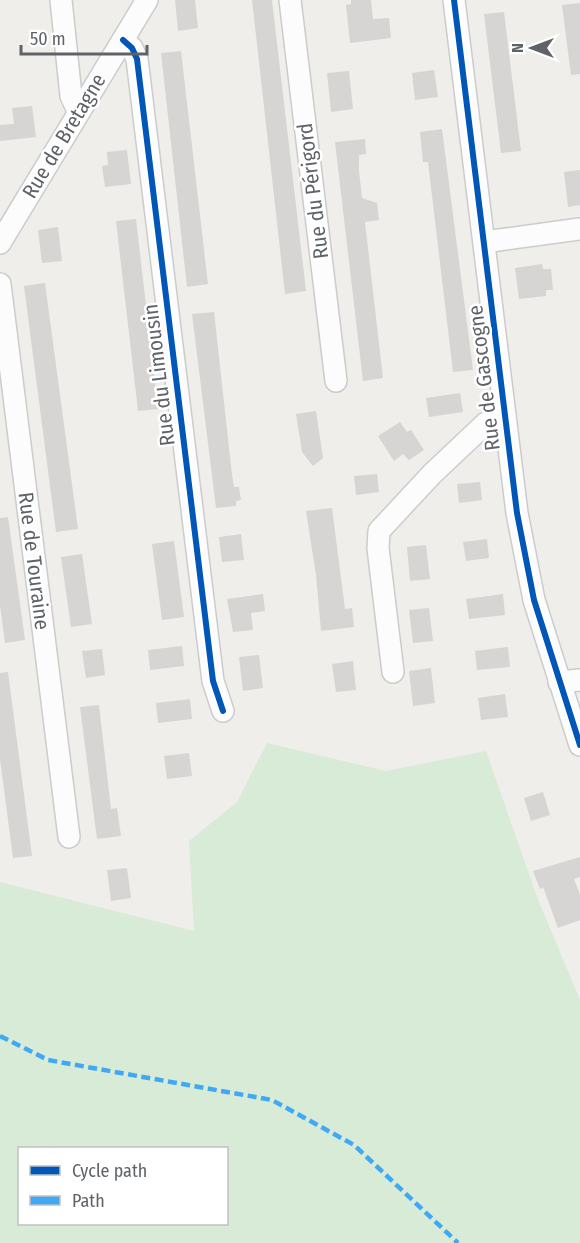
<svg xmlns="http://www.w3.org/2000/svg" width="580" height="1243" font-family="'Fira Sans Condensed',sans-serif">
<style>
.green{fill:#d8ebd6;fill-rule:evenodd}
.building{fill:#d6d5d3}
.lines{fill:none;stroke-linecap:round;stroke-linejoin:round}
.minor-casing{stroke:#cbcccc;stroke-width:24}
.minor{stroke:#fdfcfc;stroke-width:21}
.quiet{stroke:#3fa9f5;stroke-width:4.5;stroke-dasharray:9 4.5;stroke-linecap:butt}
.cycleway-casing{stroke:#fff;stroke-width:10}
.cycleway{stroke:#0057b8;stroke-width:6}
.labels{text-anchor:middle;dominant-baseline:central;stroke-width:5;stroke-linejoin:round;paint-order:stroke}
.street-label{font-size:21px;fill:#5f6368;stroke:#fff}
</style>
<rect width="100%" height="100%" fill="#efeeea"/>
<path class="green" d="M267 743 386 771 486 751 537 897 580 1000V1243H0V882L194 931 189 841 237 802ZM20 1148H226V1224H20Z"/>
<g class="building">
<polygon points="175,0 195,0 198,28 178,31"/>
<polygon points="252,0 272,0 306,291 285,294"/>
<polygon points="351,0 371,0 373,19 389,18 391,38 350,43 346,5 351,4"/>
<polygon points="580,3 580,74 571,75 562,5"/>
<polygon points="504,12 521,151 501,153 484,14"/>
<polygon points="181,51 208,284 187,287 161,53"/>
<polygon points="434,70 438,97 415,100 412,73"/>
<polygon points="349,71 353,109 331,112 327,73"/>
<polygon points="32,106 36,137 0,141 0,125 14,124 12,108"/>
<polygon points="442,129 473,370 453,372 428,162 423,162 420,132"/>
<polygon points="365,139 366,154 359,155 359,171 362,198 377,203 379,220 365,222 383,378 363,381 335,142"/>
<polygon points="127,150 131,184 105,187 102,166 108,165 107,152"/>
<polygon points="580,170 580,205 568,207 564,172"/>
<polygon points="136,219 158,409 138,411 116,221"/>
<polygon points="58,227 62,261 42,263 38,230"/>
<polygon points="542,264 543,269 551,269 553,290 546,290 546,296 519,299 515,268"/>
<polygon points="45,283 78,529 56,532 24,286"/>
<polygon points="214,312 232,475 234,487 239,487 241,500 236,501 236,506 216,508 192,314"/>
<polygon points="460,393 463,412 429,417 426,398"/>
<polygon points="316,411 323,458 313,466 302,452 296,414"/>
<polygon points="400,422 407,432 411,430 424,450 409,460 403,454 394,461 378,436"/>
<polygon points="377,474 379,492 356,495 354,476"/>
<polygon points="480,482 482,500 459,503 457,484"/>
<polygon points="332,508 345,609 352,608 354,627 321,631 316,575 306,511"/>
<polygon points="8,517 25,640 5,643 0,605 0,518"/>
<polygon points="241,534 244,560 222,562 219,537"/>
<polygon points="487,539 489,558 466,561 463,542"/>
<polygon points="174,541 184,617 162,620 152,544"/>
<polygon points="426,545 430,579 410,581 407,547"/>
<polygon points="82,554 92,624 71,627 61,557"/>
<polygon points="263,594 265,611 251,613 253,630 233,632 227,599"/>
<polygon points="503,594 505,615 469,619 466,599"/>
<polygon points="429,608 433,641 413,643 409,610"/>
<polygon points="182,646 184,666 150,670 148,650"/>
<polygon points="508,647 510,667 477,670 475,651"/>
<polygon points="102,649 105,675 86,678 82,651"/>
<polygon points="259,655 263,688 243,691 239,657"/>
<polygon points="353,661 356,690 336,692 332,664"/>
<polygon points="431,668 435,703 413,706 409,671"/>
<polygon points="8,672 32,856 13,858 0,759 0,673"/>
<polygon points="505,694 508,717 481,720 478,698"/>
<polygon points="190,699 192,719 158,723 156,703"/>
<polygon points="99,705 111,809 117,808 121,836 97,839 80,707"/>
<polygon points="189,753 192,776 167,779 164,756"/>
<polygon points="543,792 550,815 531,821 524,798"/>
<polygon points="580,857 580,877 574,879 580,895 580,920 558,928 543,887 540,889 533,871"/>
<polygon points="127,868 131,898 111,901 107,870"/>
</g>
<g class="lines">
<g class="minor-casing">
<g id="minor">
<polyline points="61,0 71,96 78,111"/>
<polyline points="290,0 336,381"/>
<polyline points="454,0 517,513 534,600 580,745"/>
<polyline points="123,40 132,48 137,59 213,681 223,711"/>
<polyline points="484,242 580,229"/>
<polyline points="0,243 147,0"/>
<polyline points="0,284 69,837"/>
<polyline points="393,672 378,548 379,531 432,474 486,423 505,415"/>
<polyline points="559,682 580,680"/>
</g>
</g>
<use href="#minor" class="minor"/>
<polyline class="quiet" points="0,1036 48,1060 272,1100 354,1145 458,1243"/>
<g class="cycleway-casing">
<g id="cycleway">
<polyline points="454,0 517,513 534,600 580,745"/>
<polyline points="123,40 132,48 137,59 213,681 223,711"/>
</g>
</g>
<use href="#cycleway" class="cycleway"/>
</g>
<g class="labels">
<g class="street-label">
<text transform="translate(64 136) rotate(-59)">Rue de Bretagne</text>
<text transform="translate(313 191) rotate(-97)">Rue du Périgord</text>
<text transform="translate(159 375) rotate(-97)">Rue du Limousin</text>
<text transform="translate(484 378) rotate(-97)">Rue de Gascogne</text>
<text transform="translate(34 561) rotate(83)">Rue de Touraine</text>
</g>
</g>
<rect x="18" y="1147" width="210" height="78" fill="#ffffff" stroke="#bfc1c3" stroke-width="1.5"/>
<rect x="30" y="1166" width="30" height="9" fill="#0057b8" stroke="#bfc1c3" stroke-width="1.5"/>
<text x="72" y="1177" font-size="18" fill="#5f6368">Cycle path</text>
<rect x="30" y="1196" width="30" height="9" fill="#3fa9f5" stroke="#bfc1c3" stroke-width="1.5"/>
<text x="72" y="1207" font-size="18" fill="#5f6368">Path</text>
<g transform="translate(532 48) rotate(270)" stroke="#ffffff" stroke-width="4.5" paint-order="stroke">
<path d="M0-4.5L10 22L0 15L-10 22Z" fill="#5f6368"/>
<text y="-9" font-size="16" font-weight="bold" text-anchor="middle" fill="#5f6368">N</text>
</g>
<path d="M21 45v9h126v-9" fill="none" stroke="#5f6368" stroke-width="3"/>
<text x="30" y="45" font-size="18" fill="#5f6368" stroke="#ffffff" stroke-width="4.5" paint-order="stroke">50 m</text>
</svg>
